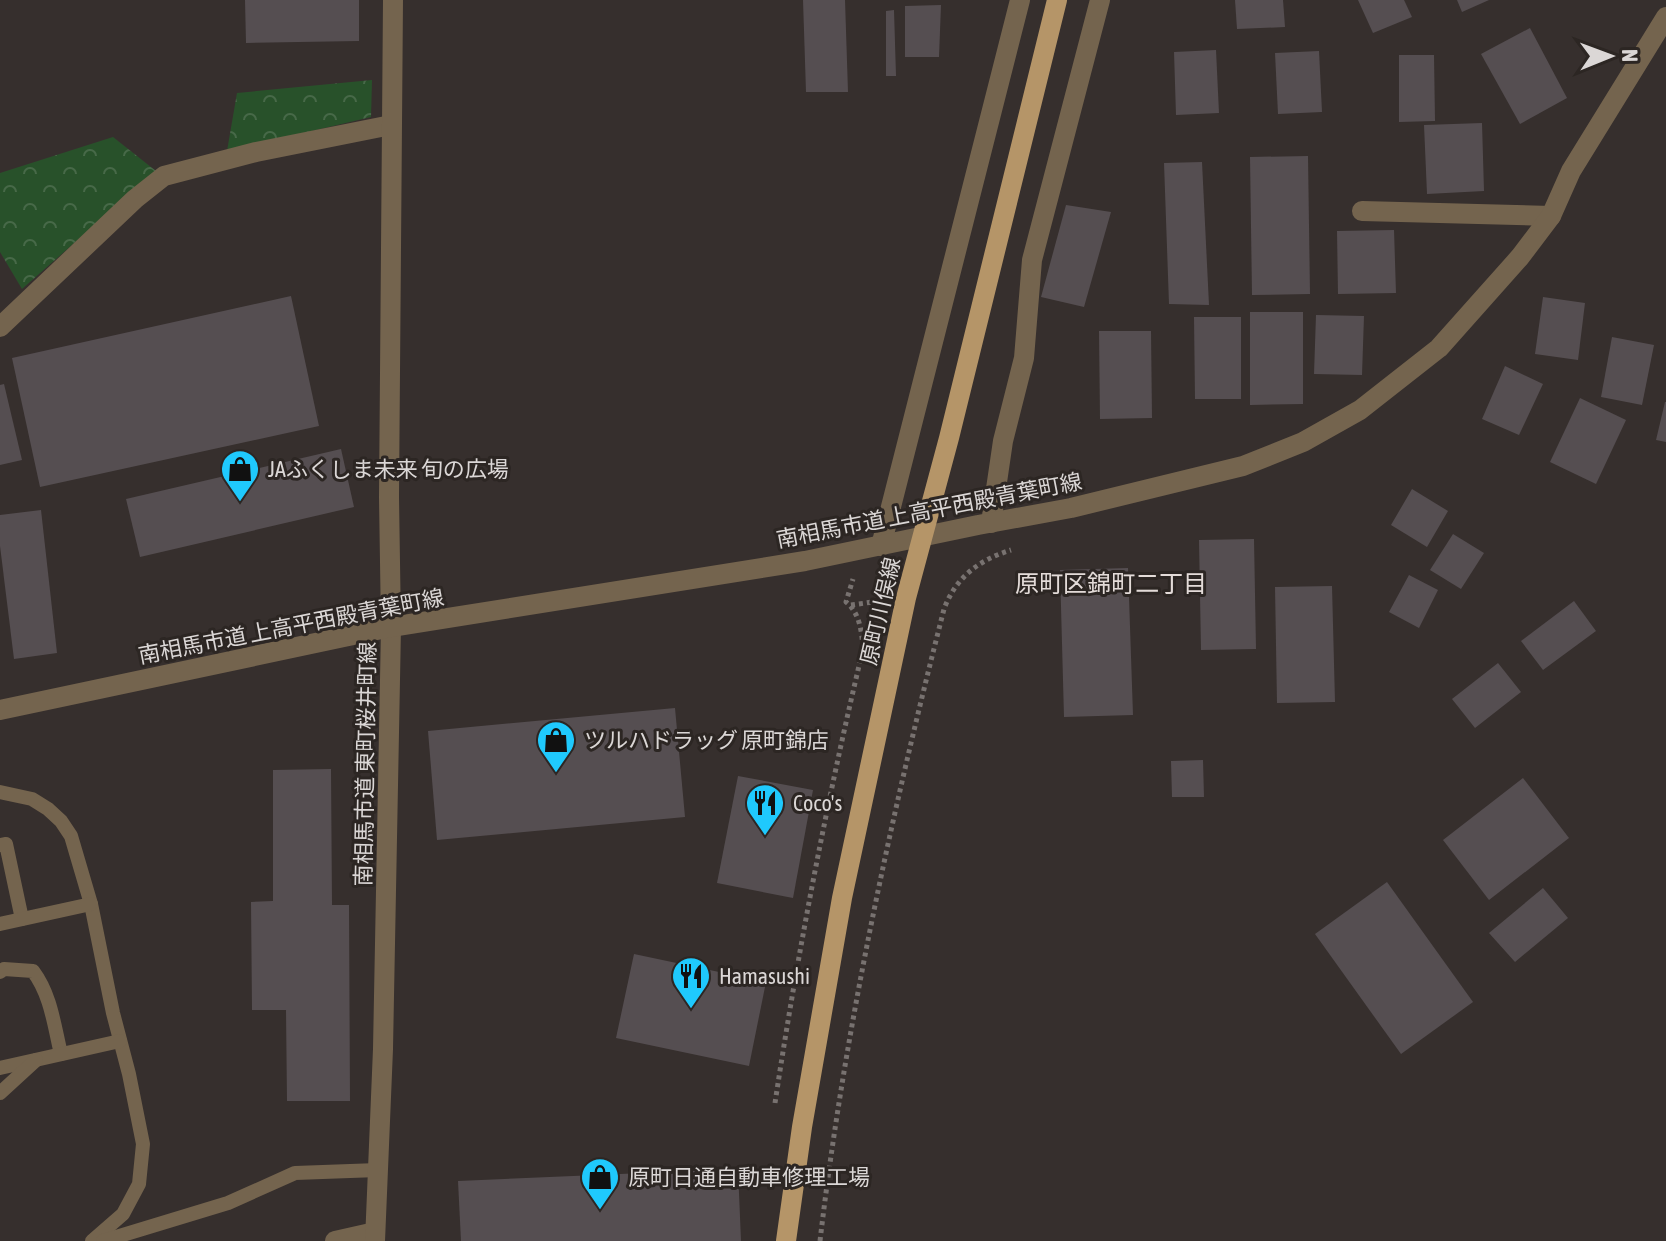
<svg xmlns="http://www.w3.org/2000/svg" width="1666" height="1241" font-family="'Asap Condensed','Noto Sans JP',sans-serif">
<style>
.forest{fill:url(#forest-crowns)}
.building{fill:#554e51}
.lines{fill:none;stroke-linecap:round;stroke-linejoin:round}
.path{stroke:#787270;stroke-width:5;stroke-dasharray:4 4;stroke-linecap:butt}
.service{stroke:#74644e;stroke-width:14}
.minor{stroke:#74644e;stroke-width:20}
.tertiary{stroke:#74644e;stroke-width:20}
.primary{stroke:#b59568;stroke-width:20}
.labels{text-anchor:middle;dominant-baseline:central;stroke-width:6;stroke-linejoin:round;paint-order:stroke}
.poi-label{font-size:22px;fill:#dbd7d6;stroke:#2c2623;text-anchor:start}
.street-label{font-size:22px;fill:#dbd7d6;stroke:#2c2623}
.neighbourhood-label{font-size:24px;fill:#e3dbd8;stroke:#2c2623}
</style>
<defs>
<pattern id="forest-crowns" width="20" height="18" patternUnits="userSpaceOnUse" patternTransform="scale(2)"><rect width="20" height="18" fill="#28512a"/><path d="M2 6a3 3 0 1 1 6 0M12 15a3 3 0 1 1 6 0" fill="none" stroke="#476948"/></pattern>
</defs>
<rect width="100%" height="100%" fill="#362f2d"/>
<g class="forest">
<polygon points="372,80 371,117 227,151 237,93"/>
<polygon points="113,137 156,171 22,289 0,252 0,173"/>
</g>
<g class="building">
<polygon points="245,0 359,0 359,41 246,43"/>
<polygon points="803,0 845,0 848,92 806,92"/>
<polygon points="1235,0 1283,0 1285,27 1237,29"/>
<polygon points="1358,0 1404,0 1412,17 1373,33"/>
<polygon points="1457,0 1489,0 1462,12"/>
<polygon points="941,5 939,57 905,57 905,6"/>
<polygon points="894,10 896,76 886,76 886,11"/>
<polygon points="1530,28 1567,98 1520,124 1481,54"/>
<polygon points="1216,50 1219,113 1176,115 1174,52"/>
<polygon points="1319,51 1322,112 1278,114 1275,53"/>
<polygon points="1399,55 1434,55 1435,121 1399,122"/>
<polygon points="1482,123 1484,191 1427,194 1424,125"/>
<polygon points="1308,156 1310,294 1252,295 1250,157"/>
<polygon points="1202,162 1209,305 1169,304 1164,163"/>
<polygon points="1066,205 1111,212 1084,307 1041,297"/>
<polygon points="1394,230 1396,293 1338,294 1337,231"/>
<polygon points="291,296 319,426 40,487 12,358"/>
<polygon points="1543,297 1585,303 1578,360 1535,354"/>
<polygon points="1250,312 1303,312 1303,404 1250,405"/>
<polygon points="1316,315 1364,316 1362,375 1314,374"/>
<polygon points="1194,317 1241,317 1241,399 1195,399"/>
<polygon points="1099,331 1151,331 1152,418 1100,419"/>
<polygon points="1612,337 1654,345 1642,405 1601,397"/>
<polygon points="1505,366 1543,384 1519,435 1482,419"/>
<polygon points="4,384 22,460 0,465 0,385"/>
<polygon points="1580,398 1626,420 1596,484 1550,462"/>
<polygon points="1665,402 1666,402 1666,442 1656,440"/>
<polygon points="341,449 354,507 140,557 126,499"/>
<polygon points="1412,489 1448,511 1427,547 1391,525"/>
<polygon points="41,510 57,653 14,659 0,546 0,515"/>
<polygon points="1453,534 1484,553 1461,589 1430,570"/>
<polygon points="1254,539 1256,649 1201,650 1199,540"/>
<polygon points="1128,568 1133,715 1064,717 1060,570"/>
<polygon points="1409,575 1438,590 1419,628 1389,612"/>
<polygon points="1332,586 1335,702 1277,703 1275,587"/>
<polygon points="1574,601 1596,631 1543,670 1521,641"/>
<polygon points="1498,663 1521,692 1475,728 1452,699"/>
<polygon points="675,708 685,817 437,840 428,731"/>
<polygon points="1203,760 1204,797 1172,797 1171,761"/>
<polygon points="331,769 332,905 349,905 350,1101 287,1101 286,1010 252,1010 251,902 273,901 273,770"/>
<polygon points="738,776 813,790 793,898 717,883"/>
<polygon points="1523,778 1569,838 1489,900 1443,840"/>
<polygon points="1387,882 1473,1002 1401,1054 1315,934"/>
<polygon points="1543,888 1568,918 1515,962 1489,933"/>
<polygon points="634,954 766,982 749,1066 616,1038"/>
<polygon points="738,1169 741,1241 461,1241 458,1181"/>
</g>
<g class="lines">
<g class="path">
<polyline points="851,605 880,601"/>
<path d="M775 1103C798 951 827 800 863 649 862 633 860 613 846 602L853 579"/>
<path d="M820 1241C845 1027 891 817 944 609 956 577 979 560 1011 550"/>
</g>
<g class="service">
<polyline points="0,792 32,799 48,809 61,821 71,836 91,904 113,1013 129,1074 143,1144 139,1184 123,1214 92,1241"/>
<polyline points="0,845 6,844 22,919"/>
<polyline points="0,924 91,904"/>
<path d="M0 972 4 969 33 971C51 995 54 1025 61 1054"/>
<polyline points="0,1068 120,1041"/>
<polyline points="0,1093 36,1060"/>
<polyline points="103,1241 228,1203 295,1173 378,1170"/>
</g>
<g class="minor">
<polyline points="1362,211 1551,216"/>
<polyline points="0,327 135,199 164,176 256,152 391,125"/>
<polyline points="991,523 1003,441 1024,358 1032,260 1100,0"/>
<polyline points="881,546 1020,0"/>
<polyline points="335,1241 375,1232"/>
<polyline points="375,1241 383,1049 391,627 389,497 393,0"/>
</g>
<polyline class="tertiary" points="0,710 391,627 805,561 978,525 1071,508 1243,466 1303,442 1360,410 1439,348 1520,257 1551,216 1571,171 1666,17"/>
<polyline class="primary" points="786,1241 802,1127 842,898 906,598 949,438 1057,0"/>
</g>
<defs>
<g id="shop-pin" transform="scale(2)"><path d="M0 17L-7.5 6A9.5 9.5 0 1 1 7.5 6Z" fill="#1fc9fd" stroke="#2c2623"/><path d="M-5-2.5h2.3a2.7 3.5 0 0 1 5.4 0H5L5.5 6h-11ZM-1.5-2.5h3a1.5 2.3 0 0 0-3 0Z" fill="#111"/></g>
<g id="restaurant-pin" transform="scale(2)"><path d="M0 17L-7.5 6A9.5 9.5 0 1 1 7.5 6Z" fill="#1fc9fd" stroke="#2c2623"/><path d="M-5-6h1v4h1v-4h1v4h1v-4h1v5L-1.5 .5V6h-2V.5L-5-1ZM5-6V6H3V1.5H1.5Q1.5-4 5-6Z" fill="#111"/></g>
</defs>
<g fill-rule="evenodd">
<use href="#shop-pin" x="240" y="469"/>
<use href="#shop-pin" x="556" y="740"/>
<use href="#restaurant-pin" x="765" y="803"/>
<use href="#restaurant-pin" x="691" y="976"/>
<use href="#shop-pin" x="600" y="1177"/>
</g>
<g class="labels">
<g class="poi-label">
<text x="268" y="469">JAふくしま未来 旬の広場</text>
<text x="584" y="740">ツルハドラッグ 原町錦店</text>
<text x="793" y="803">Coco's</text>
<text x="719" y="976">Hamasushi</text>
<text x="628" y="1177">原町日通自動車修理工場</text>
</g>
<g class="street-label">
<text transform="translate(929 510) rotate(-11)">南相馬市道 上高平西殿青葉町線</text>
<text transform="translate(880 611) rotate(-77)">原町川俣線</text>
<text transform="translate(291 626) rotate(-11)">南相馬市道 上高平西殿青葉町線</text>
<text transform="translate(365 764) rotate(-89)">南相馬市道 東町桜井町線</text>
</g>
<g class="neighbourhood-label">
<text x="1111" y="583">原町区錦町二丁目</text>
</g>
</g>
<g transform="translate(1610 56) rotate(89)" stroke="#2c2623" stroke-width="6" paint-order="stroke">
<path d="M0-6L14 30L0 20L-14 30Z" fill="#dbd7d6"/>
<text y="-12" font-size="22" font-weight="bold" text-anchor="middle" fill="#dbd7d6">N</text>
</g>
</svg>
